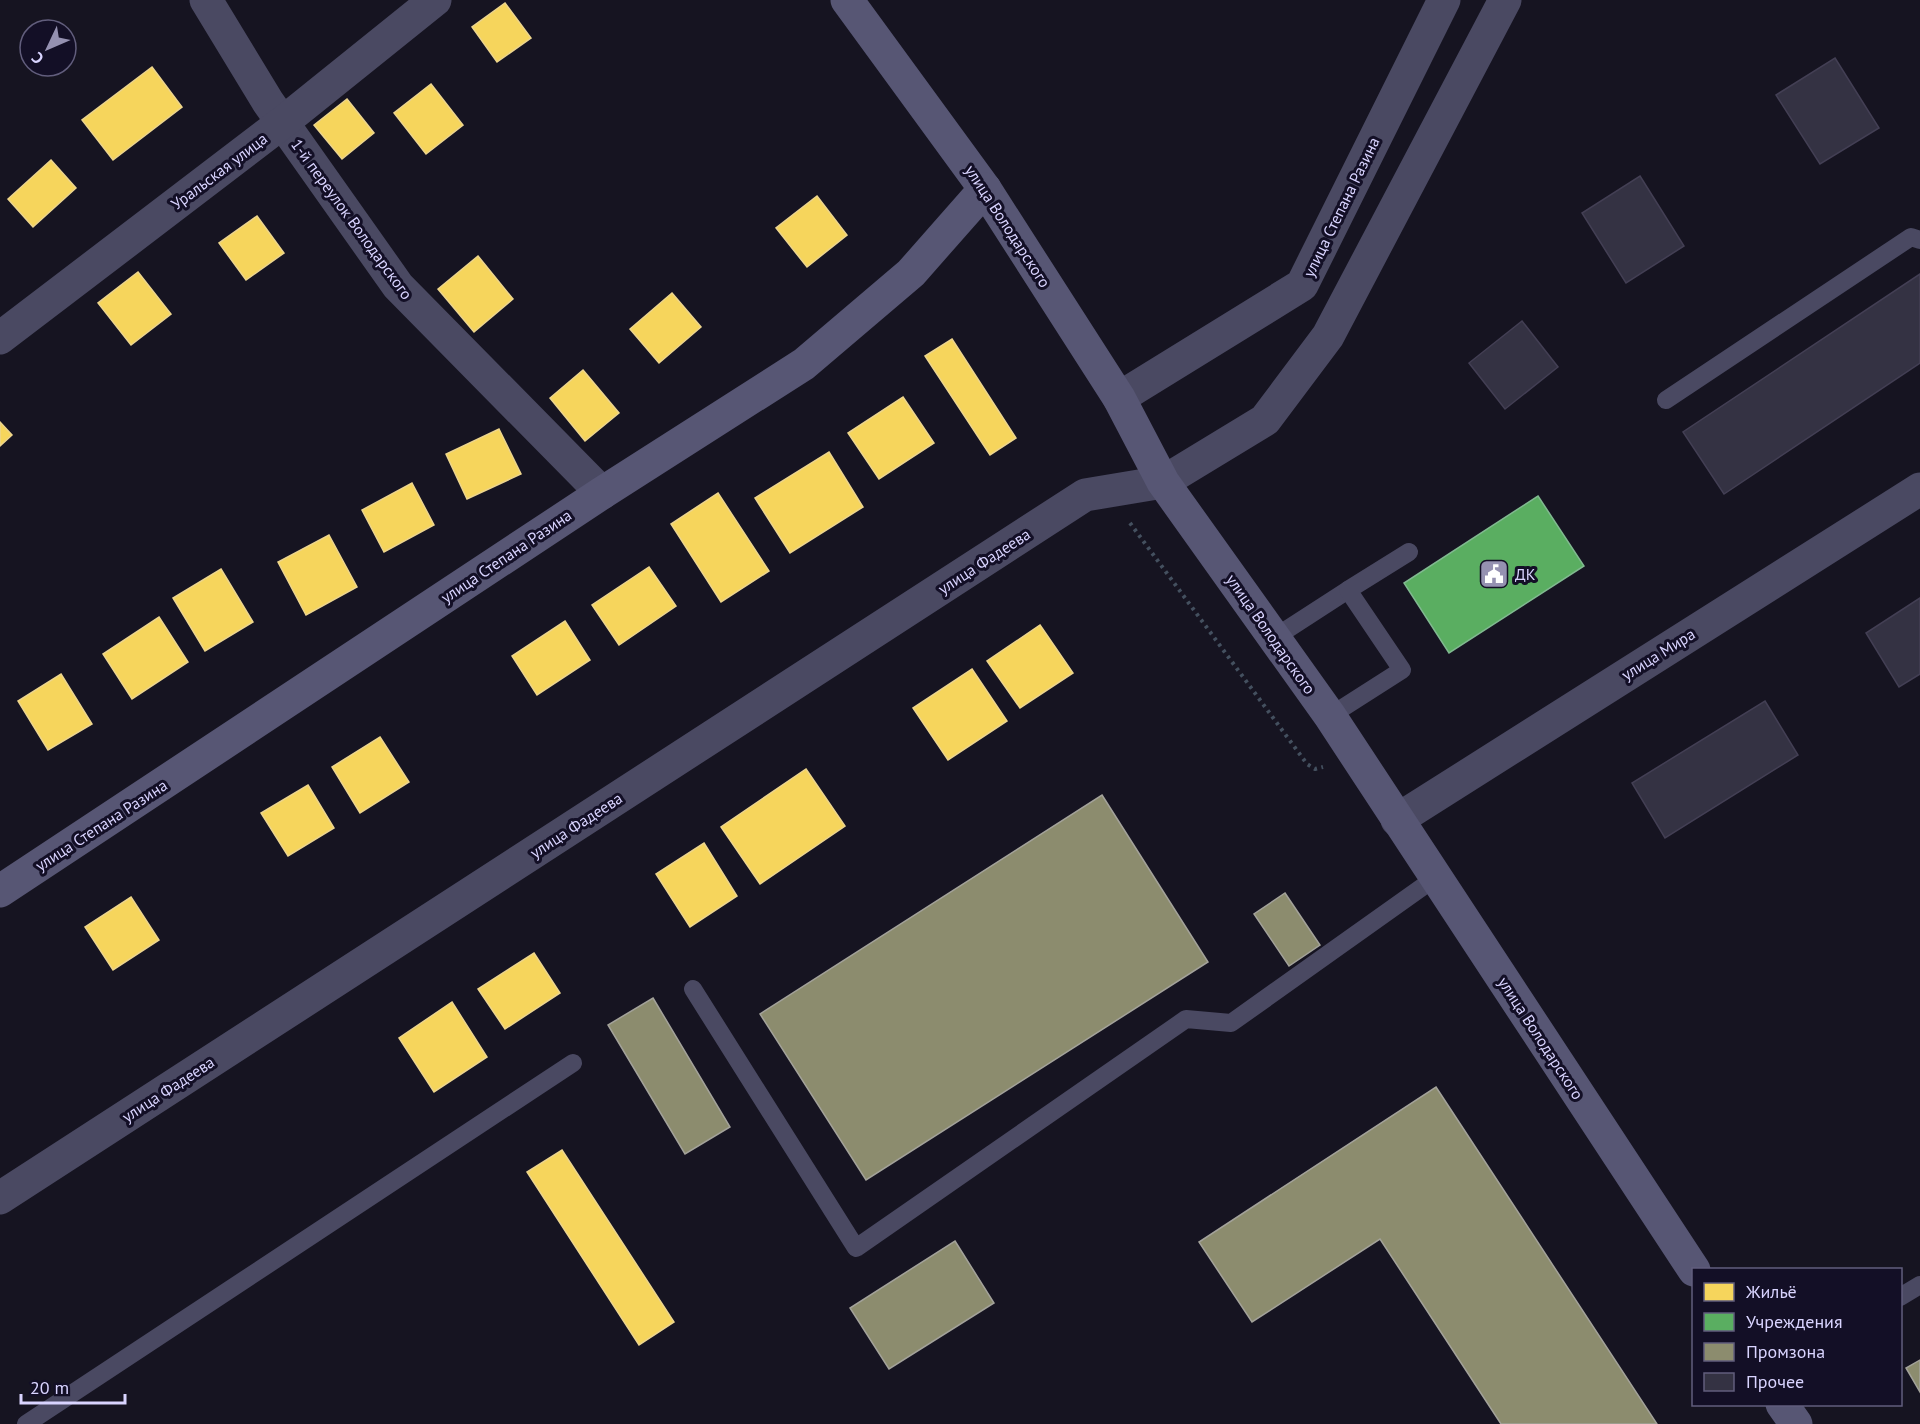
<svg xmlns="http://www.w3.org/2000/svg" width="1920" height="1424" font-family="'PT Sans',sans-serif">
<style>
.homes{fill:#f6d55c;stroke:#edd58d;stroke-width:1.5}
.public{fill:#5aae61;stroke:#80b990;stroke-width:1.5}
.industry{fill:#8c8c6e;stroke:#a3a29a;stroke-width:1.5}
.building{fill:#343243;stroke:#433f54;stroke-width:1.5}
.lines{fill:none;stroke-linecap:round;stroke-linejoin:round}
.path{stroke:#44505f;stroke-width:4;stroke-dasharray:3 4.5;stroke-linecap:butt}
.lane{stroke:#4a4962;stroke-width:18}
.street{stroke:#4a4962;stroke-width:33}
.secondary{stroke:#575674;stroke-width:33}
.labels{text-anchor:middle;dominant-baseline:central;stroke-width:6;stroke-linejoin:round;paint-order:stroke}
.street-label{font-size:16px;fill:#d9d4ff;stroke:#130f26}
.poi-label{font-size:16px;fill:#d9d4ff;stroke:#130f26;text-anchor:start}
</style>
<rect width="100%" height="100%" fill="#161421"/>
<g class="homes">
<polygon points="505,3 531,38 497,62 472,27"/>
<polygon points="152,67 182,107 113,160 82,120"/>
<polygon points="431,84 463,125 426,154 394,113"/>
<polygon points="347,99 374,133 342,159 314,125"/>
<polygon points="51,160 76,188 33,227 8,199"/>
<polygon points="817,196 847,235 807,267 776,228"/>
<polygon points="257,216 284,253 246,280 219,243"/>
<polygon points="478,256 513,299 474,332 438,289"/>
<polygon points="138,272 171,314 131,345 98,303"/>
<polygon points="672,293 701,327 659,363 630,329"/>
<polygon points="952,339 1016,438 990,455 925,356"/>
<polygon points="583,370 619,413 585,441 550,398"/>
<polygon points="903,397 934,443 879,479 848,433"/>
<polygon points="0,422 12,435 0,446"/>
<polygon points="499,429 521,474 467,499 446,454"/>
<polygon points="829,452 863,507 790,553 755,498"/>
<polygon points="412,483 434,525 384,552 362,510"/>
<polygon points="718,493 769,571 721,602 671,524"/>
<polygon points="329,535 357,587 306,615 278,562"/>
<polygon points="649,567 676,606 619,645 592,605"/>
<polygon points="221,569 253,622 205,651 173,598"/>
<polygon points="159,617 188,662 132,699 103,654"/>
<polygon points="565,621 590,660 537,695 512,656"/>
<polygon points="1040,625 1073,673 1020,708 987,661"/>
<polygon points="972,669 1007,721 948,760 913,708"/>
<polygon points="61,674 92,724 48,750 18,701"/>
<polygon points="380,737 409,782 360,813 332,767"/>
<polygon points="806,769 845,826 760,884 721,827"/>
<polygon points="308,785 334,828 288,856 261,813"/>
<polygon points="704,843 737,896 690,927 656,874"/>
<polygon points="131,897 159,940 113,970 85,927"/>
<polygon points="534,953 560,993 505,1029 478,989"/>
<polygon points="452,1002 487,1057 434,1092 399,1038"/>
<polygon points="562,1150 674,1322 639,1345 527,1172"/>
</g>
<polygon class="public" points="1538,496 1584,566 1449,653 1404,583"/>
<g class="industry">
<polygon points="1102,795 1208,962 866,1180 760,1014"/>
<polygon points="1285,893 1320,945 1289,966 1254,914"/>
<polygon points="653,998 730,1127 685,1154 608,1025"/>
<polygon points="1436,1087 1657,1424 1501,1424 1380,1239 1252,1322 1199,1242"/>
<polygon points="955,1241 994,1303 889,1369 850,1308"/>
<polygon points="1920,1360 1920,1392 1906,1368"/>
</g>
<g class="building">
<polygon points="1835,58 1879,128 1820,164 1776,95"/>
<polygon points="1640,176 1684,246 1626,283 1582,213"/>
<polygon points="1920,274 1920,363 1724,494 1683,432"/>
<polygon points="1522,321 1558,367 1505,409 1469,363"/>
<polygon points="1920,598 1920,674 1899,687 1866,633"/>
<polygon points="1765,701 1798,755 1665,838 1632,783"/>
</g>
<g class="lines">
<polyline class="path" points="1130,523 1307,764 1315,769 1323,767"/>
<g class="lane">
<polyline points="1666,400 1911,237 1920,240"/>
<polyline points="1274,638 1348,590"/>
<polyline points="1330,716 1402,670 1348,590 1409,552"/>
<polyline points="693,989 856,1248 1186,1019 1231,1023 1435,878"/>
<polyline points="1900,1297 1920,1285"/>
<polyline points="26,1424 573,1063"/>
</g>
<g class="street">
<polyline points="206,0 268,102 398,286 602,493"/>
<polyline points="0,338 282,123 435,0"/>
<polyline points="1119,398 1302,285 1444,0"/>
<polyline points="1397,820 1920,489"/>
<polyline points="0,1198 1085,495 1163,482 1265,420 1328,336 1505,0"/>
</g>
<g class="secondary">
<polyline points="847,0 985,189 1119,398 1163,482 1330,716 1694,1270"/>
<polyline points="0,891 602,493 804,364 911,273 985,189"/>
<polyline points="1782,1404 1796,1424"/>
</g>
</g>
<defs>
<g id="civic-square" transform="scale(1.5)"><rect x="-9" y="-9" width="18" height="18" rx="4" fill="#9591b1" stroke="#130f26"/><path d="M-.6-6.5H3V-4.5H.6V-3L4-1V1h2V6H-6V1h2V-1L-.6-3ZM-1.2 2.5V6h2.4V2.5Z" fill="#fff"/></g>
</defs>
<g fill-rule="evenodd">
<use href="#civic-square" x="1494" y="574"/>
</g>
<g class="labels">
<g class="street-label">
<text transform="translate(219 171) rotate(-37)">Уральская улица</text>
<text transform="translate(1341 207) rotate(-64)">улица Степана Разина</text>
<text transform="translate(352 219) rotate(54)">1-й переулок Володарского</text>
<text transform="translate(1008 226) rotate(57)">улица Володарского</text>
<text transform="translate(506 556) rotate(-34)">улица Степана Разина</text>
<text transform="translate(984 561) rotate(-33)">улица Фадеева</text>
<text transform="translate(1271 634) rotate(55)">улица Володарского</text>
<text transform="translate(1658 654) rotate(-32)">улица Мира</text>
<text transform="translate(101 825) rotate(-33)">улица Степана Разина</text>
<text transform="translate(576 825) rotate(-33)">улица Фадеева</text>
<text transform="translate(1541 1038) rotate(57)">улица Володарского</text>
<text transform="translate(168 1089) rotate(-33)">улица Фадеева</text>
</g>
<g class="poi-label">
<text x="1515" y="574">ДК</text>
</g>
</g>
<rect x="1692" y="1268" width="210" height="138" fill="#130f26" stroke="#625e7d" stroke-width="1.5"/>
<rect x="1704" y="1283" width="30" height="18" fill="#f6d55c" stroke="#625e7d" stroke-width="1.5"/>
<text x="1746" y="1298" font-size="18" fill="#d9d4ff">Жильё</text>
<rect x="1704" y="1313" width="30" height="18" fill="#5aae61" stroke="#625e7d" stroke-width="1.5"/>
<text x="1746" y="1328" font-size="18" fill="#d9d4ff">Учреждения</text>
<rect x="1704" y="1343" width="30" height="18" fill="#8c8c6e" stroke="#625e7d" stroke-width="1.5"/>
<text x="1746" y="1358" font-size="18" fill="#d9d4ff">Промзона</text>
<rect x="1704" y="1373" width="30" height="18" fill="#343243" stroke="#625e7d" stroke-width="1.5"/>
<text x="1746" y="1388" font-size="18" fill="#d9d4ff">Прочее</text>
<g transform="translate(48 48) rotate(226)"><circle r="28" fill="#130f26" stroke="#625e7d" stroke-width="1.5"/>
<path d="M0-4.5L10 22L0 15L-10 22Z" fill="#9591b1"/>
<text y="-9" font-size="16" font-weight="bold" text-anchor="middle" fill="#d9d4ff">С</text>
</g>
<path d="M21 1394v9h104v-9" fill="none" stroke="#d9d4ff" stroke-width="3"/>
<text x="30" y="1394" font-size="18" fill="#d9d4ff" stroke="#130f26" stroke-width="4.5" paint-order="stroke">20 m</text>
</svg>
